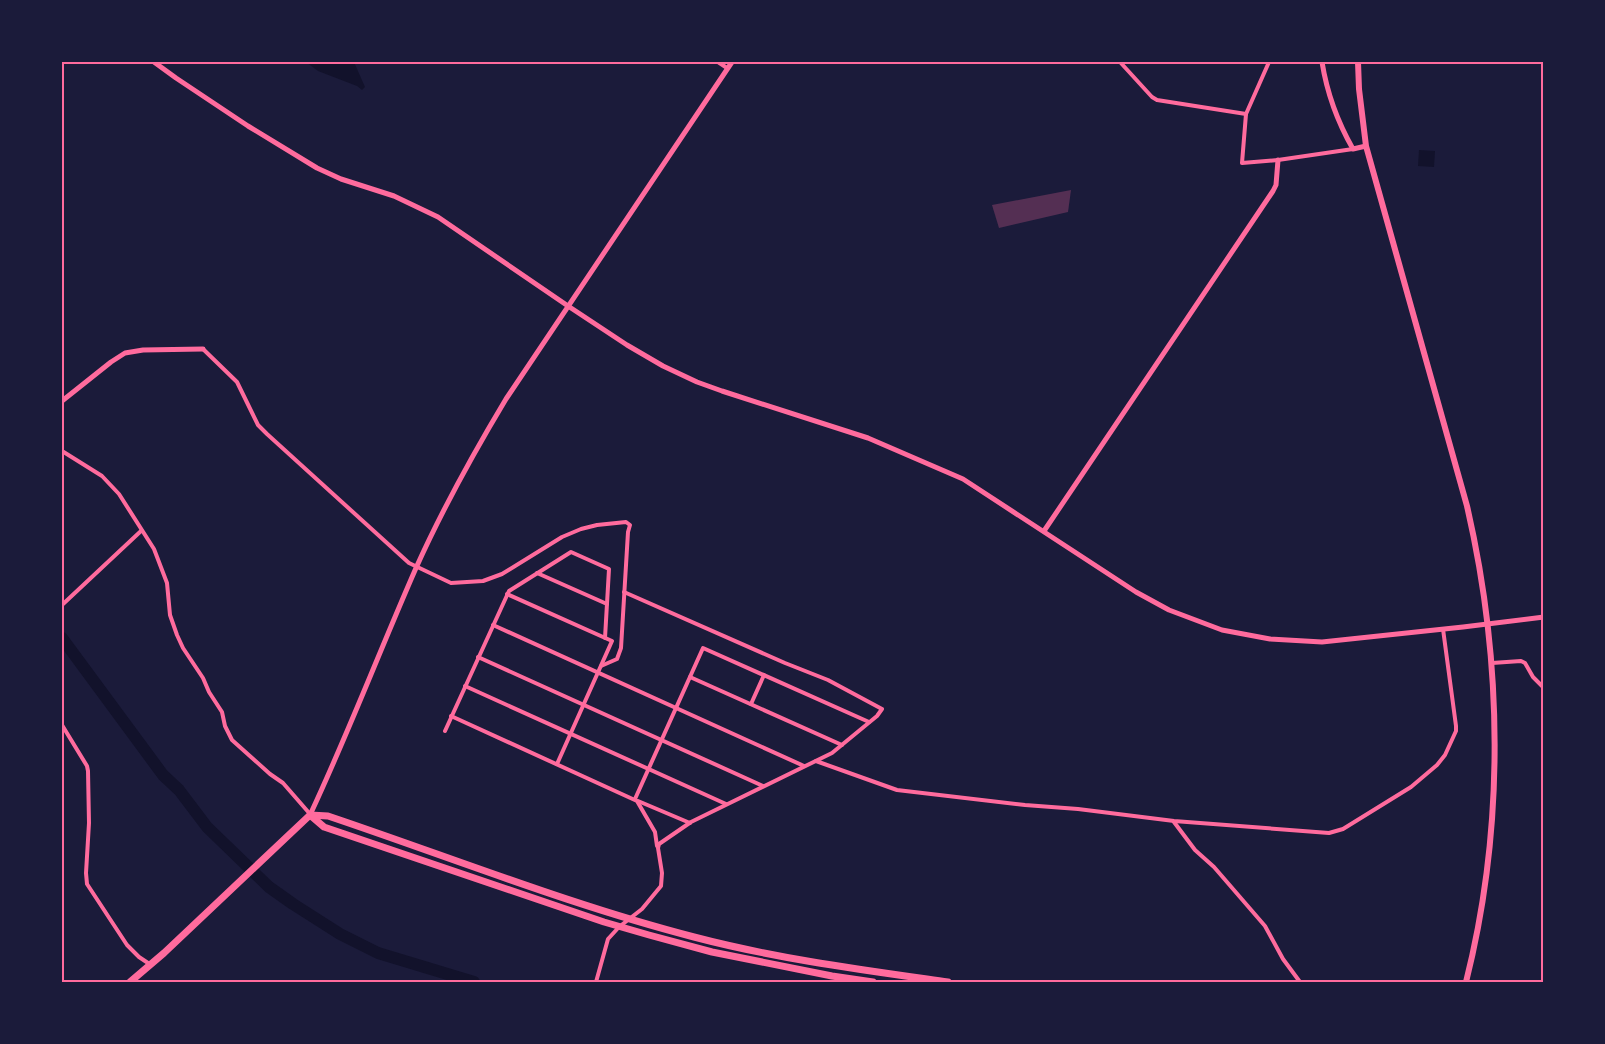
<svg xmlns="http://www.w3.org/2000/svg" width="1605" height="1044" font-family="Manrope,sans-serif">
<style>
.water{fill:#12122b}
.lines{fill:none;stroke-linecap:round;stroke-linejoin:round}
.river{stroke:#12122b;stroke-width:12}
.building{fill:#542f53}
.minor{stroke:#ff6b9d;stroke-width:4}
.tertiary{stroke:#ff6b9d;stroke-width:5}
.secondary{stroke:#ff6b9d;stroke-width:6}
.primary{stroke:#ff6b9d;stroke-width:7}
.neatline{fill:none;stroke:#ff6b9d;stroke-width:2}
</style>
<rect width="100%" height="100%" fill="#1b1b3a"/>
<g class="water">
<polygon points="306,62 354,62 365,87 362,90 357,86 318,71"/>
<polygon points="1419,150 1435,151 1434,167 1418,166"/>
</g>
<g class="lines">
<polyline class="river" points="62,638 163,775 179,790 207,827 269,887 293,904 340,934 378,953 474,982"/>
</g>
<polygon class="building" points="1071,190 1068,212 999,228 992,205"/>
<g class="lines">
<g class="minor">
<polyline points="718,62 727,68"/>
<polyline points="1120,62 1152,97 1157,100 1246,114"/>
<polyline points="1269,62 1246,114 1242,163 1278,160 1353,149"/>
<polyline points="203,349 237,382 258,425 267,434 409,563 451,583 483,581 502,574 562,537 581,529 597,525 626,522 630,525 628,532 621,648 617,659 601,666"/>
<polyline points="62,451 102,476 119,494 154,549 167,583 170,615 177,635 183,648 203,678 209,692 222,712 225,726 232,740 270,774 283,783 310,814"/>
<polyline points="537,573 607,604"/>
<polyline points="507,594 612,641 557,764"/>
<polyline points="62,605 141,531"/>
<polyline points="493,625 804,766"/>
<polyline points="478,657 763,786"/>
<polyline points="1492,663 1521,661 1525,663 1533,677 1544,688"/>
<polyline points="690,677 842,745"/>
<polyline points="465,686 726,804"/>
<polyline points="751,704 764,675"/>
<polyline points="451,716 637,801 655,832 657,846"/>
<polyline points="62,725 87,766 88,771 89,823 86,873 87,884 127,945 139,957 151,965"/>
<polyline points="445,731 509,591 571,552 609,569 605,638"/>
<polyline points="816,761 897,790 1025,805 1078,809 1174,821 1329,833 1343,829 1411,787 1437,765 1445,755 1456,731 1456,726 1443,629"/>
<polyline points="635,799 703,648 869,722"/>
<polyline points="638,801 690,823"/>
<polyline points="1174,822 1195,850 1214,867 1265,926 1283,959 1300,982"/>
<polyline points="596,982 608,939 619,927 642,909 661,886 662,873 658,848 659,844 691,822 832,753 877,716 882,709 828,680 785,663 624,592"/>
</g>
<g class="tertiary">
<polyline points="154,62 176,78 248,126 317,168 341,179 394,196 438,217 568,306 627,345 663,366 697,382 722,391 868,438 963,479 1136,592 1169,610 1222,630 1270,639 1322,642 1463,627 1544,617"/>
<path d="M1322 62C1327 93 1337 121 1353 149L1366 146"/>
<polyline points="62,401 111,362 125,353 143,350 203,349"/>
<polyline points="1044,531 1273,191 1276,185 1278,160"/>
<path d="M310 815C348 734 380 650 416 568 442 510 473 454 506 399L732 62"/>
</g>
<path class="secondary" d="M1358 62 1359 89 1366 146 1467 506C1503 662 1505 827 1466 982"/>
<g class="primary">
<polyline points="310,815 324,827 604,922 649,935 712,952 832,976 873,982"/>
<path d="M130 982 164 953 310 815 328 816C450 857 570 905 694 937 778 959 863 970 948 982"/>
</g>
</g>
<rect width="1605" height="1044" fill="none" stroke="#1b1b3a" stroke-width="126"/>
<rect x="63" y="63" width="1479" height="918" class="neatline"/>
</svg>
